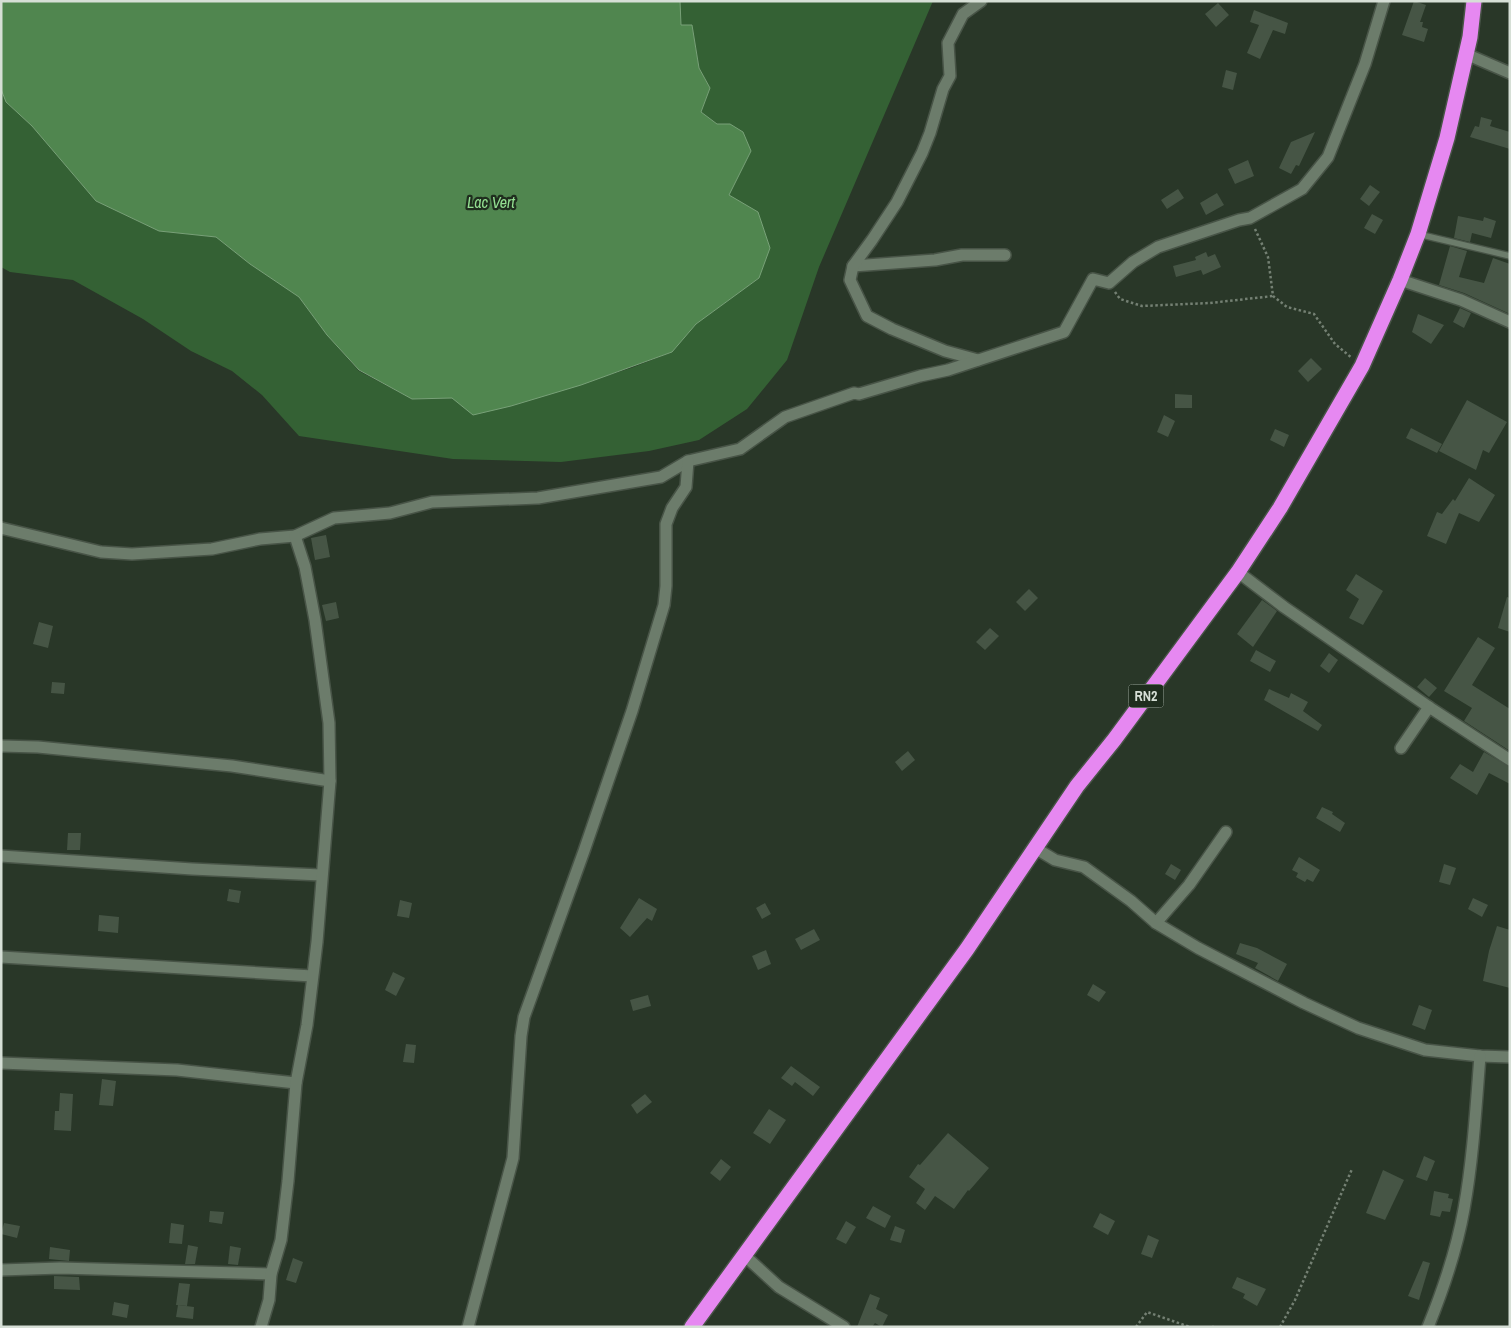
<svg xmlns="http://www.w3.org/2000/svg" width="1511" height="1328" font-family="'Archivo Narrow',sans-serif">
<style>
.green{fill:#346134}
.water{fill:#50864f;stroke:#78a178}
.building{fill:#465545}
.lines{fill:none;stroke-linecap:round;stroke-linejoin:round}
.lane-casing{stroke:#485447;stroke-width:8}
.street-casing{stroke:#485447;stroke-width:14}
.highway-casing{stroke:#485447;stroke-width:18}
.path{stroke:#748073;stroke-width:2.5;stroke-dasharray:2.5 2.5;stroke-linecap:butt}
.lane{stroke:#6c7c6b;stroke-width:5.5}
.street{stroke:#6c7c6b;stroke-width:11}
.highway{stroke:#e688f1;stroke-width:15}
.labels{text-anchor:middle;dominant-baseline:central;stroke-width:4.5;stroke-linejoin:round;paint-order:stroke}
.shield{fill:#1f2d1e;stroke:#9faa9f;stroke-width:1}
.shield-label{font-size:14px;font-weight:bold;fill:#d6dfd6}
.water-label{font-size:16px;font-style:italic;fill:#93df91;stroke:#1f2d1e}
</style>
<rect width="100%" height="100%" fill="#293728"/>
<polygon class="green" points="680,1 933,1 819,267 787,360 747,409 699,440 649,451 561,462 453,459 299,436 262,395 232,371 191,351 143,319 73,280 10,272 1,267 1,89 6,102 32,126 96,201 159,231 216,237 250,264 299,297 327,335 359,371 412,399 452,398 511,406 631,368 672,352 696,324 759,278 728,195 751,151 730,125 717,124 701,112 710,88 699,68 692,25 681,26"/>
<polygon class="water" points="1,1 680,1 681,25 692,25 699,68 710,88 701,112 717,124 730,124 743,132 751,151 729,195 758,212 770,248 759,278 696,324 672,352 581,385 511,406 473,415 452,398 412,399 359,370 327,335 299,297 250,264 216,237 159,231 96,201 32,126 6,102 1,89"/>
<g class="building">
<polygon points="1414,1 1426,5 1420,22 1423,22 1422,27 1428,29 1424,42 1402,35"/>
<polygon points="1218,3 1229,15 1216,27 1205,14"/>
<polygon points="1254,10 1288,23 1285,34 1273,30 1260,59 1247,53 1259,25 1250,22"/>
<polygon points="1226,70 1237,73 1233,90 1222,87"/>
<polygon points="1481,117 1492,120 1490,126 1510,132 1510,149 1470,137 1475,126 1479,127"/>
<polygon points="1315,132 1299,166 1296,165 1291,174 1279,168 1291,142"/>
<polygon points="1248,160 1254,176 1235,184 1228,169"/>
<polygon points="1370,185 1380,192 1369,206 1360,199"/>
<polygon points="1178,189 1184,198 1167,209 1161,200"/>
<polygon points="1217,193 1224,205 1206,215 1200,203"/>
<polygon points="1372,214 1383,220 1375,234 1364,228"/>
<polygon points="1458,216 1483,221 1484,217 1496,221 1491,238 1472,233 1470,242 1454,238"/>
<polygon points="1450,246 1467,251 1459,277 1484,283 1493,258 1510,264 1510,314 1464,293 1439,285"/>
<polygon points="1206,252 1208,257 1215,254 1221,267 1203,275 1201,270 1176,277 1173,266 1196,260 1195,257"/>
<polygon points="1460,308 1471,313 1464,328 1453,322"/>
<polygon points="1418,314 1444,325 1431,344 1412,332"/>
<polygon points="1311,358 1322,369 1308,382 1298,371"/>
<polygon points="1175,394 1192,395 1192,408 1175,408"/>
<polygon points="1467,400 1507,422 1489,453 1483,450 1476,470 1439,451"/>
<polygon points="1164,415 1175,421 1168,437 1157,432"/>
<polygon points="1411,428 1442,444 1437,453 1406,438"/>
<polygon points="1275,429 1289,435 1284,447 1270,440"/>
<polygon points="1469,478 1495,495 1479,522 1459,513 1446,544 1427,536 1437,512 1442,514 1453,499 1455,501"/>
<polygon points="326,535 330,557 315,560 311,538"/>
<polygon points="1356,574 1383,591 1363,625 1349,618 1359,599 1346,590"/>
<polygon points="1029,589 1038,598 1025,611 1016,602"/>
<polygon points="1507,597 1510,598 1510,632 1498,628"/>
<polygon points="1262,600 1277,611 1253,647 1237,634"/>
<polygon points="336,602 339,618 326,621 322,605"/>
<polygon points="39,622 53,626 48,648 33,644"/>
<polygon points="990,628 999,636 985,650 976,642"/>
<polygon points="1478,637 1495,648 1472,685 1510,709 1510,751 1464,721 1472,708 1444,691"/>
<polygon points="1256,650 1276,661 1270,672 1250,661"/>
<polygon points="1329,653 1338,660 1329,673 1320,666"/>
<polygon points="1425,678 1437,688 1429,697 1417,687"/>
<polygon points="52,682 65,683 64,694 51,693"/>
<polygon points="1269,689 1289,698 1291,693 1308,702 1303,711 1322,725 1318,731 1264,700"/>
<polygon points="908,751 915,760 902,771 895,762"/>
<polygon points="1484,752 1510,767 1510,784 1489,773 1477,795 1450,778 1460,764 1473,772"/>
<polygon points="1322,807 1333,812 1332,814 1345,823 1340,832 1316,818"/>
<polygon points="68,833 81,833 80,850 67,850"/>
<polygon points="1299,857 1320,870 1313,882 1307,879 1305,882 1296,877 1298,873 1292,870"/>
<polygon points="1171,864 1181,870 1175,880 1165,874"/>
<polygon points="1444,864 1456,868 1450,885 1439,882"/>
<polygon points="229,889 241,891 239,903 227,901"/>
<polygon points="639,898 657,909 652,921 647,918 630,937 620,928"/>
<polygon points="1473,898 1488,905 1482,917 1468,909"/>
<polygon points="400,900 412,903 409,918 397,916"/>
<polygon points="765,903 771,914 762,919 756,908"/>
<polygon points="99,915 119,917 118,933 98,931"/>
<polygon points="1497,926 1510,930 1510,988 1483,981 1489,951"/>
<polygon points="814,929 820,940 801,950 795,939"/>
<polygon points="1240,943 1257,948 1287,964 1278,981 1255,968 1258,963 1236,954"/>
<polygon points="766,950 771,964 758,970 752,956"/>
<polygon points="393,972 405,978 396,996 385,990"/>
<polygon points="1093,984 1106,992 1099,1002 1087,995"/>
<polygon points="648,995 651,1006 633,1011 630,1000"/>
<polygon points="1419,1005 1432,1010 1425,1030 1412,1025"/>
<polygon points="406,1044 416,1045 414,1063 403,1062"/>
<polygon points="791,1066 820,1087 813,1096 795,1082 792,1086 781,1078"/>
<polygon points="102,1079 116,1081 113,1106 99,1105"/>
<polygon points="60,1093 73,1094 71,1131 54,1130 55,1111 59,1111"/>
<polygon points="645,1094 652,1102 637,1114 631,1105"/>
<polygon points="769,1109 786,1120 770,1144 753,1133"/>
<polygon points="948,1133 989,1168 969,1191 968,1190 954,1209 935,1196 925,1210 916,1203 925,1189 909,1177 918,1164 920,1165"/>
<polygon points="1424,1156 1435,1161 1427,1181 1416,1177"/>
<polygon points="721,1159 731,1167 720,1181 710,1173"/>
<polygon points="1383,1170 1404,1180 1385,1220 1366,1213"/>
<polygon points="1434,1191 1449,1194 1448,1198 1453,1199 1450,1212 1442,1211 1440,1217 1430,1215"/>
<polygon points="873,1206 891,1216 885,1228 866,1218"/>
<polygon points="210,1211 224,1212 222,1224 209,1222"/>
<polygon points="1100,1213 1115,1221 1108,1235 1093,1227"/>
<polygon points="846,1221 856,1227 846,1244 836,1239"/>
<polygon points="4,1223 20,1226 17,1238 1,1234"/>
<polygon points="171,1223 184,1225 182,1244 169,1243"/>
<polygon points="895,1226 905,1230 901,1243 890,1240"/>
<polygon points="1148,1235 1159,1240 1152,1258 1141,1254"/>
<polygon points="188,1245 198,1247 195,1264 185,1264"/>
<polygon points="230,1246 241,1248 238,1265 228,1264"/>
<polygon points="50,1247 70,1250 69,1261 49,1259"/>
<polygon points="293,1258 303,1262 296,1283 286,1280"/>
<polygon points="1423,1261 1430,1263 1419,1300 1408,1296"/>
<polygon points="54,1276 79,1277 80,1290 54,1289"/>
<polygon points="1237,1277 1266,1289 1257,1306 1243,1298 1245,1294 1232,1288"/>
<polygon points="179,1283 190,1284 187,1306 176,1305"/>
<polygon points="870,1294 880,1298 876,1309 888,1315 882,1327 875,1323 872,1327 857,1327"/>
<polygon points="114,1302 129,1305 127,1318 112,1315"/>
<polygon points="178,1305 194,1307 193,1319 176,1317"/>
</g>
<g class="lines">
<g class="lane-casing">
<polyline id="lane" points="1418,234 1510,256"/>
</g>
<g class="street-casing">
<g id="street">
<polyline points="1466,54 1510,73"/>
<polyline points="853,266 935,260 962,255 1005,255"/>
<polyline points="1400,280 1461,300 1510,322"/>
<polyline points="978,360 945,351 892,329 867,316 850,280 853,266 872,240 897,202 922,153 930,133 943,89 950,76 948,43 963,14 981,1"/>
<polyline points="1,528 101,552 132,554 212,549 260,539 295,536 334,518 390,513 432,502 538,498 661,477 688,461 740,449 785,417 854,393 859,394 920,376 948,370 1064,332 1093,279 1109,283 1133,262 1158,247 1239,220 1250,218 1302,189 1328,157 1365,64 1384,1"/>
<polyline points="1238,572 1284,607 1429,707 1510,760"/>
<polyline points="1,746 38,747 232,766 330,781"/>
<polyline points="1401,748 1429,707"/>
<polyline points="1035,848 1055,860 1084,867 1131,901 1156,923 1198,948 1304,1003 1358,1028 1425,1050 1480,1056 1510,1057"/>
<polyline points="1,856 192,869 321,875"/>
<polyline points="1156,923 1189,885 1226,832"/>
<polyline points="1,957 312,976"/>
<polyline points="1,1063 177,1070 296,1083"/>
<polyline points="744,1255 779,1287 844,1327"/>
<polyline points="1,1270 60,1268 271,1274"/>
<polyline points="261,1327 269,1300 271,1274 281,1240 288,1181 296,1083 307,1025 317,942 330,781 329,723 315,620 305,567 295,536"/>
<polyline points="468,1327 513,1158 521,1036 524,1017 584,851 632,711 664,605 666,586 666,524 672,508 686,487 688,461"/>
<path d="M1428 1327C1443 1290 1457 1248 1464 1209 1473 1159 1476 1107 1480 1056"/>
</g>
</g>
<g class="highway-casing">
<polyline id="highway" points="692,1327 967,949 1077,786 1114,740 1238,572 1280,508 1362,366 1400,280 1418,234 1447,138 1470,37 1474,1"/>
</g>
<g class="path">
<polyline points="1255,229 1268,257 1273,296 1287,307 1314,314 1335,344 1352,358"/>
<polyline points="1115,292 1120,299 1142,306 1210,303 1273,296"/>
<polyline points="1136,1327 1147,1312 1190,1327"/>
<polyline points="1212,1327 1214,1327"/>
<polyline points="1280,1327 1295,1300 1352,1169"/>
</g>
<use href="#lane" class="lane"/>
<use href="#street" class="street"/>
<use href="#highway" class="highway"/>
</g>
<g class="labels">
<rect class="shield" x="1128.5" y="684.5" width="35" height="23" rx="4"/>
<g class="shield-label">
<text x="1146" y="696">RN2</text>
</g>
<g class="water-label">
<text x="491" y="202">Lac Vert</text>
</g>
</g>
<rect width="1511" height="1328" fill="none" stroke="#d6dfd6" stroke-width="5"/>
</svg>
